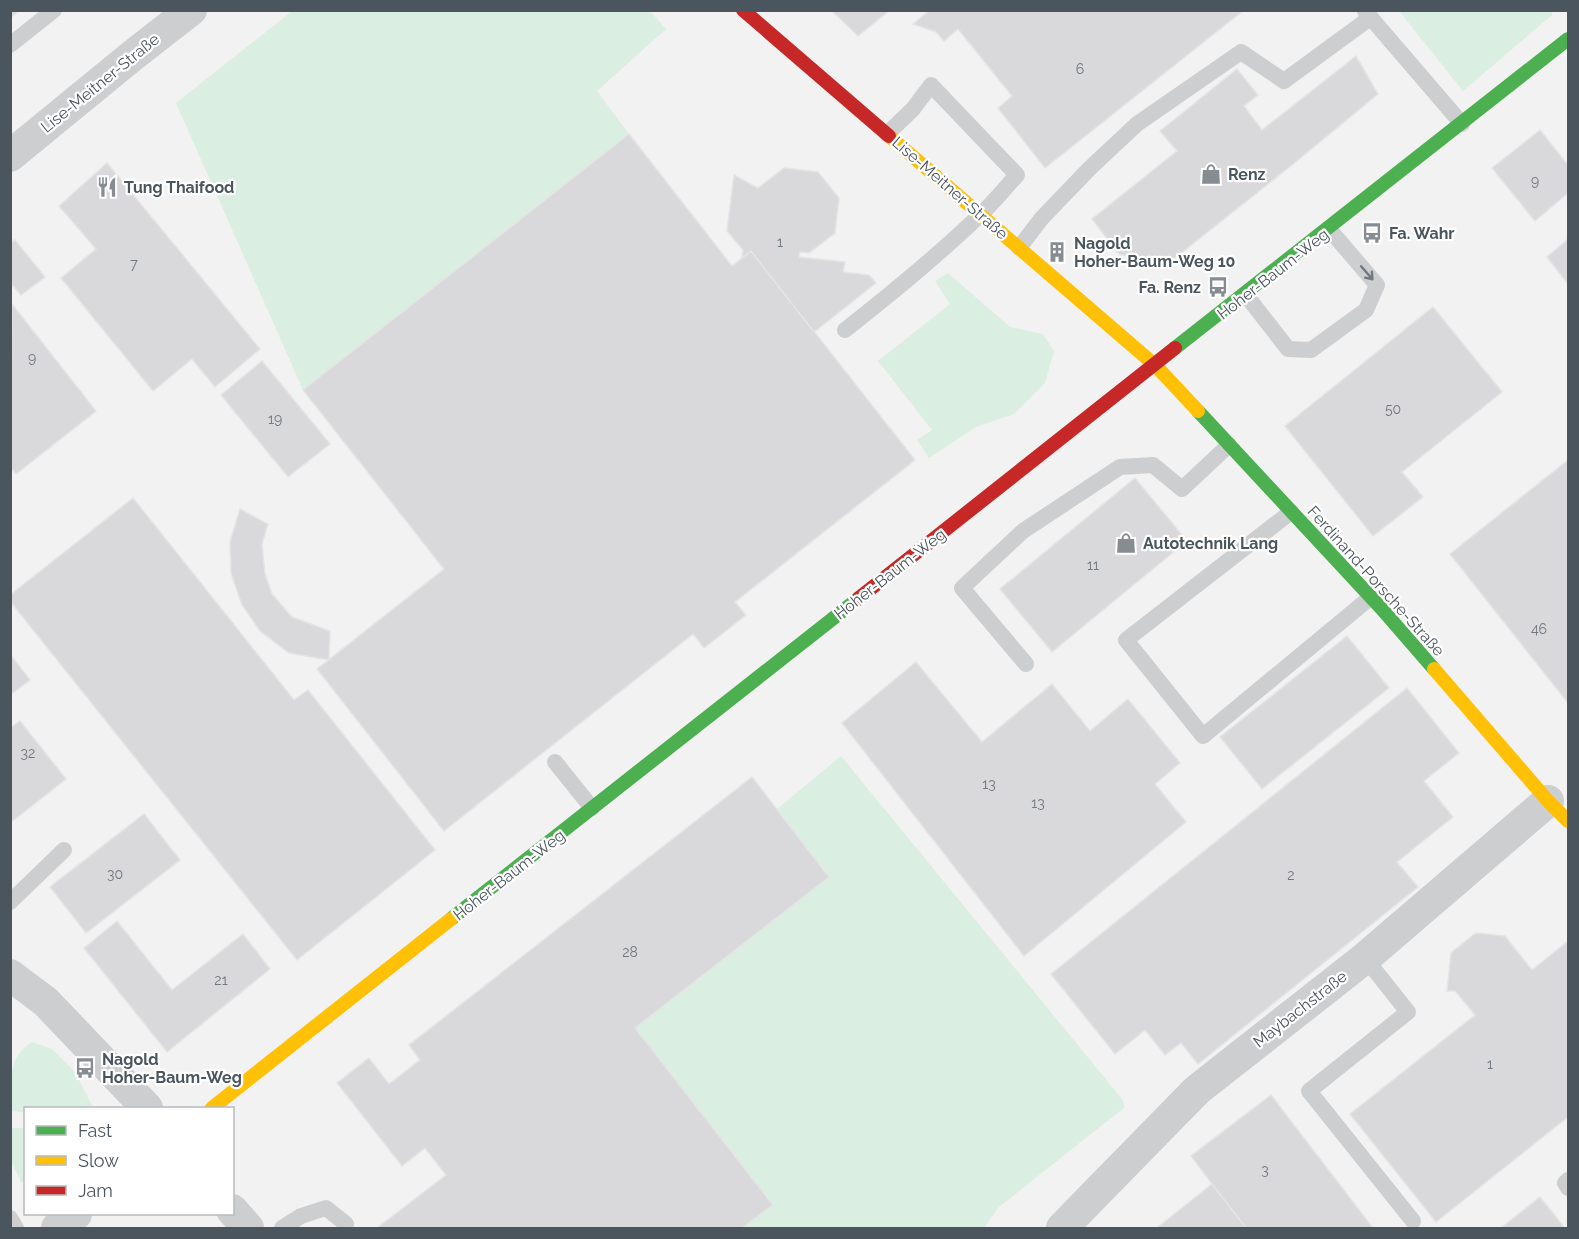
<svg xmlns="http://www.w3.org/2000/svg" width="1579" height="1239" font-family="Raleway,sans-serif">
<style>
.green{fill:#daeee1}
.building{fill:#d9d9db;stroke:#e4e4e5;stroke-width:1.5}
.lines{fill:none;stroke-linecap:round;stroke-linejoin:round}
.lane{stroke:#ccced0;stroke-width:16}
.street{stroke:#ccced0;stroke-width:32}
.fast{stroke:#4caf50;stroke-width:14}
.slow{stroke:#ffc107;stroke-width:14}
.jam{stroke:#c62828;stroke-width:14}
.oneway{stroke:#727980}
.labels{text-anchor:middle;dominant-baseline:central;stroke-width:4.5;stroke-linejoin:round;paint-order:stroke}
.number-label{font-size:14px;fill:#70787e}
.street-label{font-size:16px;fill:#4b555d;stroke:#fff}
.poi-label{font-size:16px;font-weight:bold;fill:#4b555d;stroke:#fff;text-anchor:start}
</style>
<rect width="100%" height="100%" fill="#f3f2f2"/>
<g class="green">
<polygon points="649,10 666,29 597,91 629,134 303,390 176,103 292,11"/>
<polygon points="1552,11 1552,15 1463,91 1399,11"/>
<polygon points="948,273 1010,327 1043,334 1054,351 1045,383 1014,414 976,427 929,458 917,440 932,430 878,361 950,304 935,281"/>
<polygon points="841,756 1122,1099 1125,1107 999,1207 984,1228 742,1228 772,1204 635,1028 829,877 777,809"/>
<path d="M32 1042 52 1049 75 1072 93 1108H26L25 1112 11 1111C10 1086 7 1056 32 1042Z"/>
<polygon points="11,1128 25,1128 25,1182 21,1182 11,1161"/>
</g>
<g class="building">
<polygon points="10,10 20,10 10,18"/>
<polygon points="831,10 890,10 858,36"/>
<polygon points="930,10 1244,10 1045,168 998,108 1012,96 958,29 944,41 936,32 913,24"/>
<polygon points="1356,56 1378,94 1292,165 1175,258 1156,264 1119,254 1092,219 1177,151 1160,131 1237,69 1258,95 1244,106 1262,130"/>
<polygon points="1540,130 1568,165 1568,193 1535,221 1492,168"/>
<polygon points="629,134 732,266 751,251 915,460 735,602 746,615 704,648 693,634 444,831 317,669 444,569 303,390"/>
<polygon points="107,163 260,349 215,387 192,359 153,391 61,278 96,249 59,206"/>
<polygon points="784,168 818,172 839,198 835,233 809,253 800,252 799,257 845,262 843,272 869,275 876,283 814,332 751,251 742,258 743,250 727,231 734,175 758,188"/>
<polygon points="1568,239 1568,284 1547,257"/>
<polygon points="15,240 45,277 21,295 10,282 10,243"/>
<polygon points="1056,243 1066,252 1059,261 1049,252"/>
<polygon points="12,304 96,411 16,474 10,467"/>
<polygon points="1433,307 1502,392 1402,472 1423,497 1373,536 1285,426"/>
<polygon points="262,361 330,444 288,477 221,395"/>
<polygon points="1568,460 1568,703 1450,554"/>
<polygon points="1135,478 1187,541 1052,652 1000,589"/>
<polygon points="133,498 294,700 308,690 435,850 297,960 10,601 10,595"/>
<polygon points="240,509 268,524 262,544 265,574 272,594 292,617 330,631 329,660 289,653 260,631 242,605 231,573 230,542"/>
<polygon points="1347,636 1389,688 1262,789 1220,737"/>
<polygon points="10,654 30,680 10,695"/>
<polygon points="916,662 982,742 1052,684 1090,731 1128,699 1180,763 1155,784 1186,822 1024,956 842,723"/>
<polygon points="1407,688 1459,753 1424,781 1453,817 1397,862 1418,887 1198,1064 1181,1043 1165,1055 1145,1030 1115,1054 1051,974"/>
<polygon points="20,721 66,779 10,823 10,728"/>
<polygon points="752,777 829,877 635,1028 773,1205 742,1228 377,1228 446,1175 425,1148 402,1166 337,1083 369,1058 389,1084 420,1060 409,1045"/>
<polygon points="144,814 180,860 86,933 50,887"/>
<polygon points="117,921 172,990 243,934 270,969 167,1052 84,948"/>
<polygon points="1476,933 1505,936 1532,970 1568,941 1568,1117 1436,1222 1350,1114 1475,1015 1455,991 1447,991 1451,953"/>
<polygon points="1271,1095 1373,1228 1246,1228 1212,1184 1191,1156"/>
<polygon points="1212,1184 1246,1228 1159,1228 1158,1227"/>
<polygon points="1540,1197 1565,1228 1501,1228"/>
</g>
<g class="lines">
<g class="lane">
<polyline points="1365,11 1462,124"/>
<polyline points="10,45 54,10"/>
<polyline points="1019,248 1041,219 1089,169 1137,124 1241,52 1284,81 1370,18"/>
<polyline points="1246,295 1288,349 1311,350 1366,310 1377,285 1329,229"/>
<path d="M845 330C891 294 937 256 979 216 993 203 1005 188 1017 175L931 85 913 109 887 134"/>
<polyline points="1291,512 1126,640 1203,736 1371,597"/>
<polyline points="1026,664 962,588 1023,531 1120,467 1153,465 1182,489 1229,445"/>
<polyline points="555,762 592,808"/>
<polyline points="10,902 64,850"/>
<polyline points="1365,958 1408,1012 1309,1091 1413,1221"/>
<polyline points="1568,1180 1565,1183 1568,1188"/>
<polyline points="10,1218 16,1228"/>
<polyline points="282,1228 301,1216 326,1208 346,1224"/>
</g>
<g class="street">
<polyline points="10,156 132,56 191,10"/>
<polyline points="10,975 46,1002 147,1108"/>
<polyline points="232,1210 248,1228"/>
<polyline points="57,1228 76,1214"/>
<polyline points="1062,1228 1197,1090 1365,958 1548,801"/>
</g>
<g class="fast">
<polyline points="1175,348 1568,39"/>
<polyline points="1198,411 1381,608 1434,669"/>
<polyline points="451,919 859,598"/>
</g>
<g class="slow">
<polyline points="889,136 1156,366 1198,411"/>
<polyline points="1434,669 1548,801 1568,821"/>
<polyline points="212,1108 451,919"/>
</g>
<g class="jam">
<polyline points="743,10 889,136"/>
<polyline points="859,598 1175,348"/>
</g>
</g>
<defs><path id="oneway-shaft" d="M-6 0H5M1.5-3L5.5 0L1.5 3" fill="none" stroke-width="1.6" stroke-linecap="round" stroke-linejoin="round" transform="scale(1.5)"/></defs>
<use class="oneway" href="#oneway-shaft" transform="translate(1367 273) rotate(49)"/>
<defs>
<g id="shop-bare" transform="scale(1.62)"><path d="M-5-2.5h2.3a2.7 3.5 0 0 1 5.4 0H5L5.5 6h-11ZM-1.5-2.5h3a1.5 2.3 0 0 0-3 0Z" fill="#868c91" stroke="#fff" stroke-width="2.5" paint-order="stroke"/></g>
<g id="restaurant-bare" transform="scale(1.62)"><path d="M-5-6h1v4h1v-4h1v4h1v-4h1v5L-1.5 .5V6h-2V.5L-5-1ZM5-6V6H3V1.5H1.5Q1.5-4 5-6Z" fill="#868c91" stroke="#fff" stroke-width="2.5" paint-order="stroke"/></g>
<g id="bus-bare" transform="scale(1.62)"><path d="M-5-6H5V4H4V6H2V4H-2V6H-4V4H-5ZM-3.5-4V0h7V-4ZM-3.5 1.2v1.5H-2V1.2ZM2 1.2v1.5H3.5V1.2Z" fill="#868c91" stroke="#fff" stroke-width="2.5" paint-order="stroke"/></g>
<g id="building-bare" transform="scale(1.62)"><path d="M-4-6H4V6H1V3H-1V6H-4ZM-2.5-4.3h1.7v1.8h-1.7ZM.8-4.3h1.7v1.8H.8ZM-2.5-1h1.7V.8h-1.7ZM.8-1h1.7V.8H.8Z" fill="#868c91" stroke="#fff" stroke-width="2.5" paint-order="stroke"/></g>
</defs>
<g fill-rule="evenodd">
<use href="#shop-bare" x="1211" y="174"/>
<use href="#restaurant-bare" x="107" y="187"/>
<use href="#bus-bare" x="1372" y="233"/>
<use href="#building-bare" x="1057" y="252"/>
<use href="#bus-bare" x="1218" y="287"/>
<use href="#shop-bare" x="1126" y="543"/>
<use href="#bus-bare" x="85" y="1068"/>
</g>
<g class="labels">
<g class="number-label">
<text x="1080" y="69">6</text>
<text x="1535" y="181">9</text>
<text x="780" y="242">1</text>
<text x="134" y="264">7</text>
<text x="32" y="358">9</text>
<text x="1393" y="409">50</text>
<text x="275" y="419">19</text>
<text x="1093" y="565">11</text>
<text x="1539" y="629">46</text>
<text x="28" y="753">32</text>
<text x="989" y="784">13</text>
<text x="1038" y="803">13</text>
<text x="115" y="874">30</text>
<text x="1291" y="875">2</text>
<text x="630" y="952">28</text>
<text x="221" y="980">21</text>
<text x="1490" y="1064">1</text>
<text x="1265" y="1170">3</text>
</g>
<g class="street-label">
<text transform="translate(100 83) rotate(-39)">Lise-Meitner-Straße</text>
<text transform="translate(950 188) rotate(41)">Lise-Meitner-Straße</text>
<text transform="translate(1273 274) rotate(-38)">Hoher-Baum-Weg</text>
<text transform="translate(890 574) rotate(-38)">Hoher-Baum-Weg</text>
<text transform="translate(1376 581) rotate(48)">Ferdinand-Porsche-Straße</text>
<text transform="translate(509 875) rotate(-38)">Hoher-Baum-Weg</text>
<text transform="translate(1300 1009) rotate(-38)">Maybachstraße</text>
</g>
<g class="poi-label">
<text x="1228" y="174">Renz</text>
<text x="124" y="187">Tung Thaifood</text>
<text x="1389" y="233">Fa. Wahr</text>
<text x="1074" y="243">Nagold<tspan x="1074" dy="18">Hoher-Baum-Weg 10</tspan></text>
<text x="1201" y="287" text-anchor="end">Fa. Renz</text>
<text x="1143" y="543">Autotechnik Lang</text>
<text x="102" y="1059">Nagold<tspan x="102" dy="18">Hoher-Baum-Weg</tspan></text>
</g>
</g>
<rect width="1579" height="1239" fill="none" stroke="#4b555d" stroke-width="24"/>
<rect x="24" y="1107" width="210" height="108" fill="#ffffff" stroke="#b7bbbe" stroke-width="1.5"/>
<rect x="36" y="1126" width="30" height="9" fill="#4caf50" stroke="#b7bbbe" stroke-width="1.5"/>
<text x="78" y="1137" font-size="18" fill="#4b555d">Fast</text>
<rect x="36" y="1156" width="30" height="9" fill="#ffc107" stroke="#b7bbbe" stroke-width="1.5"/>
<text x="78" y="1167" font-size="18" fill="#4b555d">Slow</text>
<rect x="36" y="1186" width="30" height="9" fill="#c62828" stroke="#b7bbbe" stroke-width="1.5"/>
<text x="78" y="1197" font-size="18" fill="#4b555d">Jam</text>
</svg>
